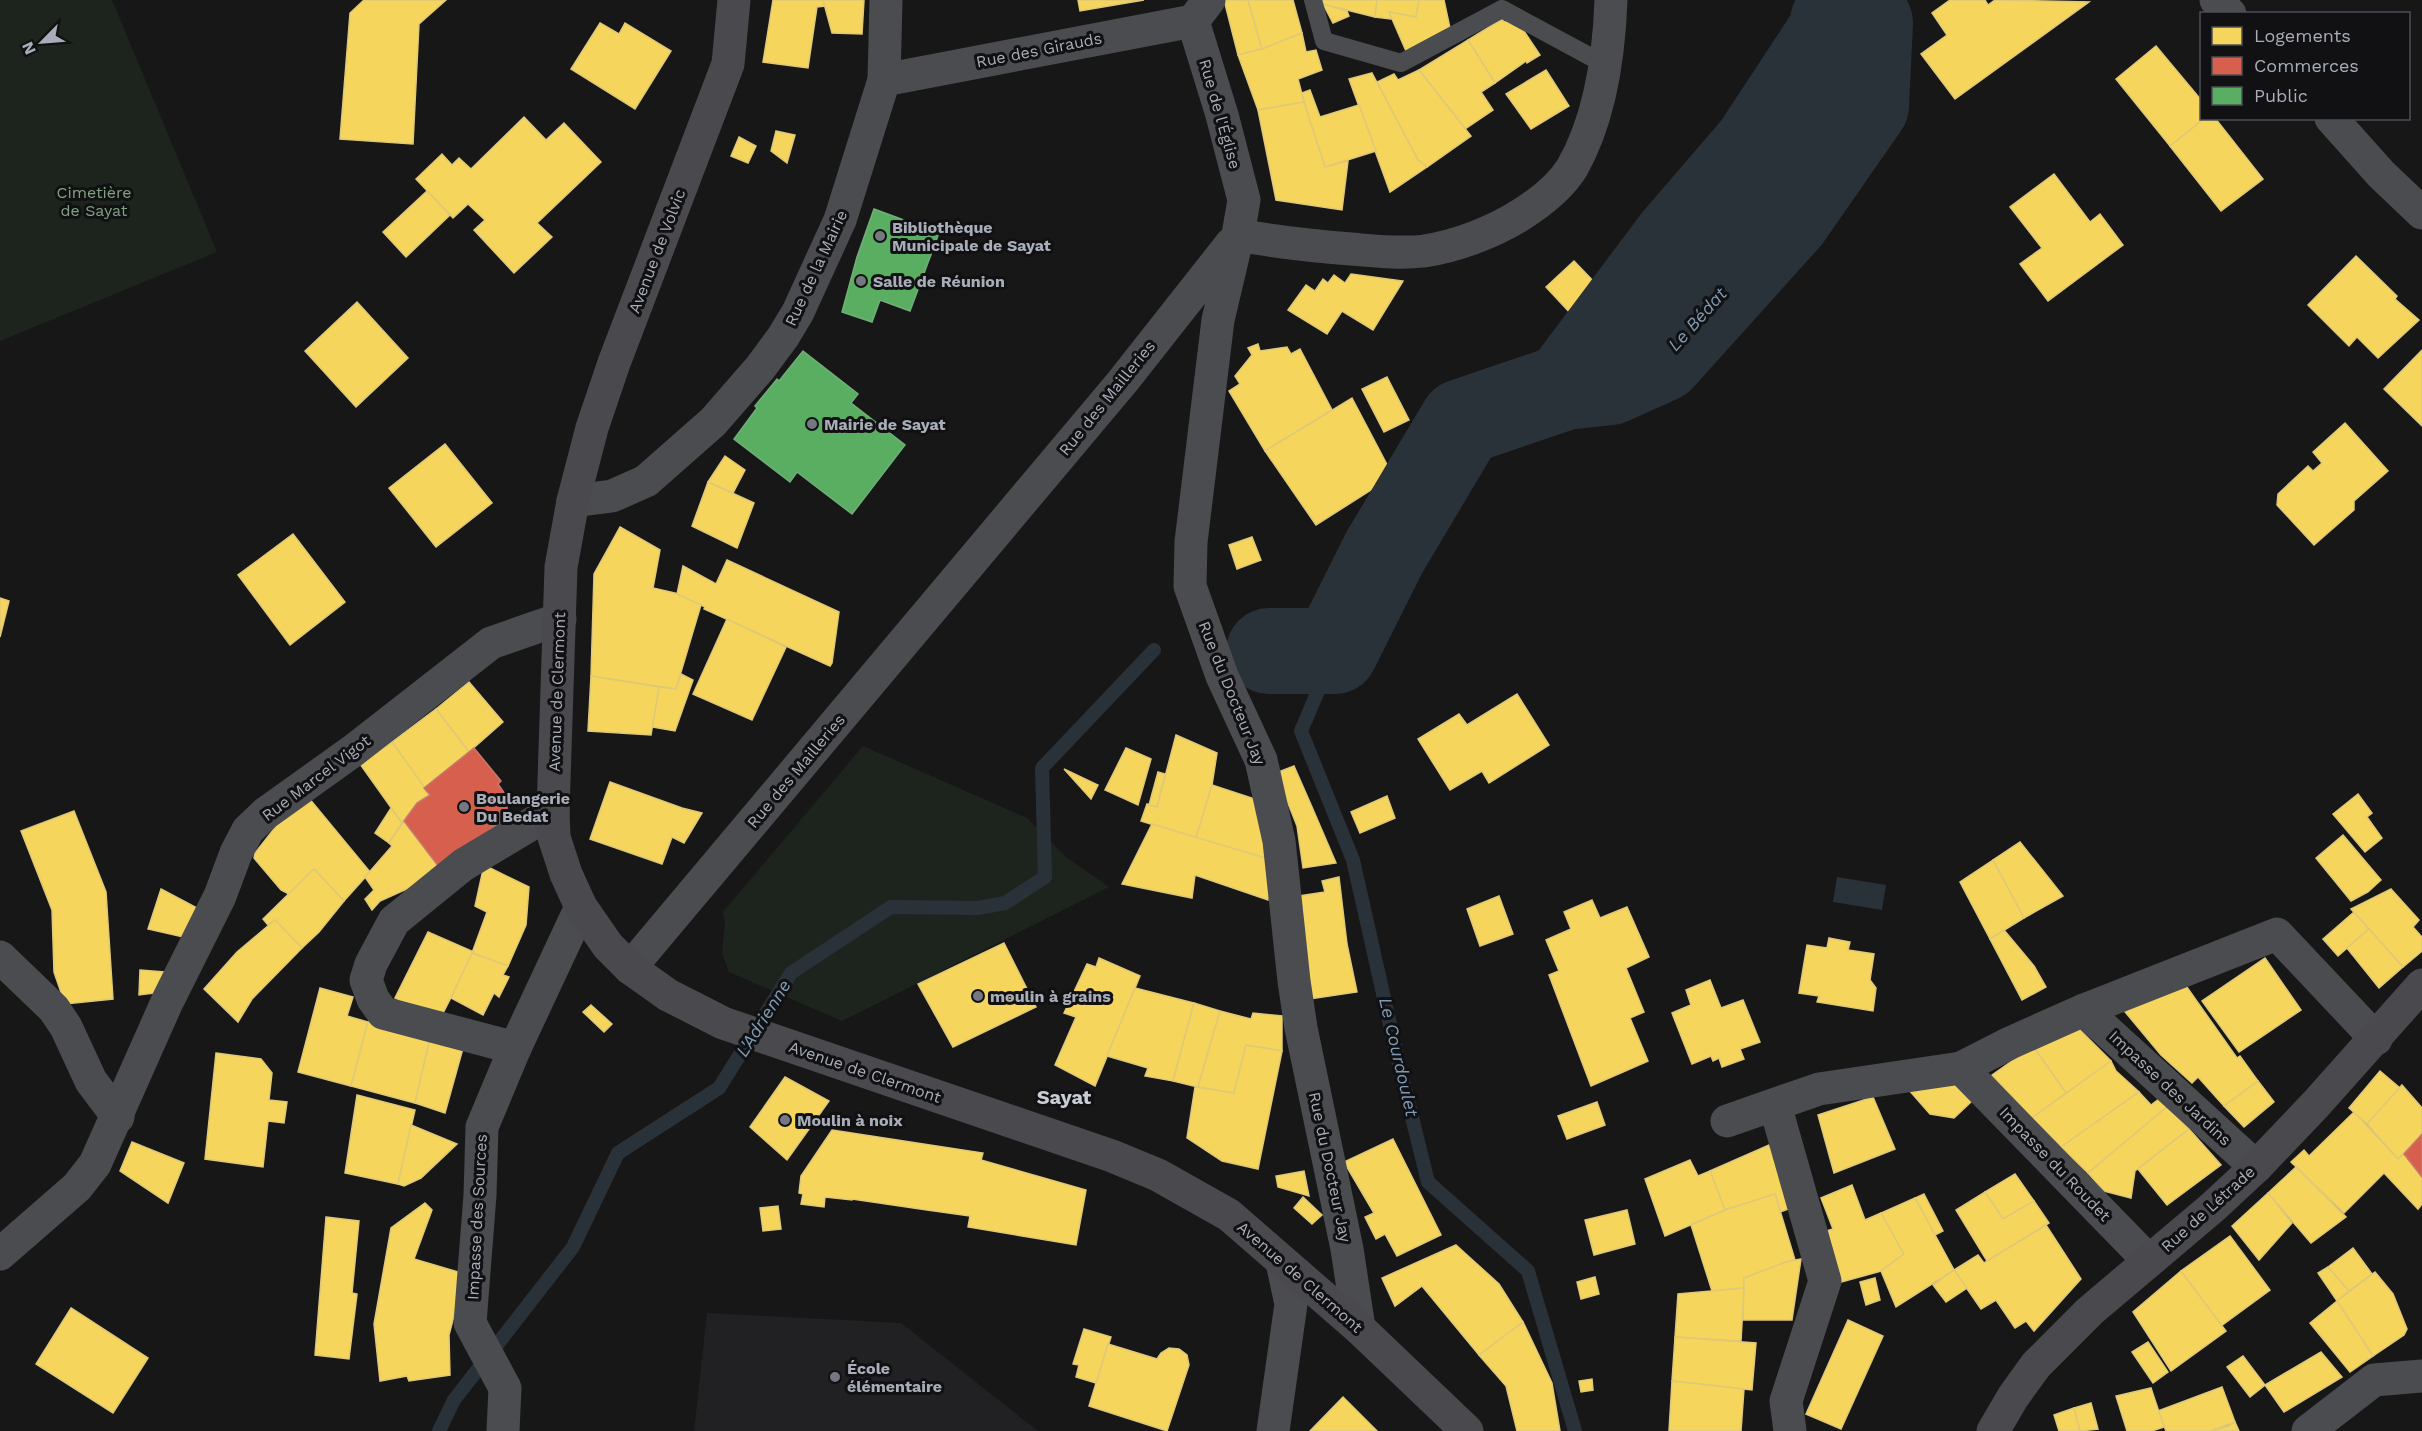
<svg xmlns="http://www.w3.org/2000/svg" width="2422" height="1431" font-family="'Work Sans',sans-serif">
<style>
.built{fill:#212123}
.green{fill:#1d241e}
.water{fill:#2a3239}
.homes{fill:#f6d55c;stroke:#dfc978;stroke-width:1.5}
.shops{fill:#d6604d;stroke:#c8776d;stroke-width:1.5}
.public{fill:#5aae61;stroke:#71ae7b;stroke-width:1.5}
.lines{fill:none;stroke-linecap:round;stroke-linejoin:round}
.stream{stroke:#2a3239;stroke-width:14}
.river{stroke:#2a3239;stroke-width:86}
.lane{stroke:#4b4c50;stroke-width:18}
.street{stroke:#4b4c50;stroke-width:33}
.secondary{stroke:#4a4a4e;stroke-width:33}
.poi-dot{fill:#757880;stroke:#111113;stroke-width:2}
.labels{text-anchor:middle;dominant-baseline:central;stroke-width:6;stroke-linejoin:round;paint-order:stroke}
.street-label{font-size:16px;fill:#a8adb8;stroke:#111113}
.park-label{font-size:16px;fill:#7fa381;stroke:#111113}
.poi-label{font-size:16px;font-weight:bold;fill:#a8adb8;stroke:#111113;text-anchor:start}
.water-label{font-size:18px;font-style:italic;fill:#7f9bb3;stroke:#111113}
.quarter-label{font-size:20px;font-weight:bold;fill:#c9ccd4;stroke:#111113}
</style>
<rect width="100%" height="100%" fill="#171717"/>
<polygon class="built" points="707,1313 901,1323 1038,1431 694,1431"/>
<g class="green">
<polygon points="0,0 112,0 217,252 0,341"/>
<polygon points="863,746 1027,818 1066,857 1109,887 842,1021 729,972 722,953 725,923 723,912"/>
</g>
<polygon class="water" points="1837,877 1886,885 1882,910 1833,902"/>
<g class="homes">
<polygon points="364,0 446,0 419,24 413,144 340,139 350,13"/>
<polygon points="773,0 823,0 825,6 817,7 808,68 763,62"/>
<polygon points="823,0 864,0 862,34 832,33"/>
<polygon points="1078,0 1144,0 1080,11"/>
<polygon points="1224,0 1248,0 1262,49 1238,55"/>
<polygon points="1248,0 1293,0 1302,33 1262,49"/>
<polygon points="1321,0 1377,0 1375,17 1323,4"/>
<polygon points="1377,0 1419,0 1416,17 1389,12 1392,19 1375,17"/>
<polygon points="1419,0 1444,0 1450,28 1406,51 1389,12 1416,17"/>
<polygon points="1950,0 1985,0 1988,5 1995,0 2089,2 1955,99 1921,54 1947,35 1932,13"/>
<polygon points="1323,4 1347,11 1349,16 1333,23"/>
<polygon points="1502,19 1504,22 1511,20 1522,28 1540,55 1527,63 1526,61 1495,83 1468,40"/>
<polygon points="600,23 619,34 625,23 671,51 635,109 571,69"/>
<polygon points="1828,32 1865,60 1851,91 1883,111 1847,165 1816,142 1810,150 1767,117 1788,89 1770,76 1788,53 1805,66"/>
<polygon points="1302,33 1306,52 1316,50 1322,70 1298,79 1304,102 1258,110 1238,55 1262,49"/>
<polygon points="1468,40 1495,83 1481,92 1493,110 1465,129 1419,70"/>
<polygon points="2156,46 2202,101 2202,118 2205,118 2170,146 2116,79"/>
<polygon points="1419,70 1471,136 1427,167 1418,160 1377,82 1394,74 1398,80"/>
<polygon points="1546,70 1569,106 1531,129 1506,94"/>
<polygon points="1372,73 1418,160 1427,167 1390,192 1349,79"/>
<polygon points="1310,90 1320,117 1359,105 1376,151 1325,167 1309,120 1302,93"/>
<polygon points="1304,102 1325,167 1348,161 1342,210 1276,200 1258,110"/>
<polygon points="524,117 546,140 564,123 601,162 537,223 552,237 514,273 474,230 485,220 468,204 453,218 416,179 442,154 452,165 459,158 471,169"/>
<polygon points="2205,118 2215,118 2263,179 2221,211 2170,146"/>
<polygon points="1779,126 1810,150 1767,201 1738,179"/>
<polygon points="776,131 795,135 787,163 771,151"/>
<polygon points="739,137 756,146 748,163 731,156"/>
<polygon points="2054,174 2090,222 2100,214 2123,245 2048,301 2020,264 2042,248 2010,207"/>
<polygon points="427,191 450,215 406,257 383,232"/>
<polygon points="2356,256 2397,296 2395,299 2419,320 2378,358 2357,337 2349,346 2308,305"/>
<polygon points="1574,261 1598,286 1571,314 1546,287"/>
<polygon points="1351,274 1403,281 1373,330 1342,311 1327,334 1288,310 1306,285 1315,291 1323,279 1328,283 1334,275 1345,283"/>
<polygon points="357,302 408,358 356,407 305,351"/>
<polygon points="1258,344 1260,351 1287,347 1291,354 1300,349 1332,410 1265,451 1229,391 1240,384 1235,376 1252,355 1248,348"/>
<polygon points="2422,350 2422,426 2384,389"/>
<polygon points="1387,377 1409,420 1384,432 1362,389"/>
<polygon points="1352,398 1393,476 1316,525 1265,451"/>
<polygon points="2345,423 2388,471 2354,501 2354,510 2314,545 2277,505 2278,494 2308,466 2313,471 2322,463 2313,452"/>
<polygon points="445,444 492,503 436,547 389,488"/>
<polygon points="725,456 745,470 733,493 708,482"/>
<polygon points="708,482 754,503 737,548 692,526"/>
<polygon points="620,527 660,550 653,588 679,594 701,605 676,689 591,676 594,574"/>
<polygon points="293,534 345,602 290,645 238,575"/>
<polygon points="1252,537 1261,560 1237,569 1229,545"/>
<polygon points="727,560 839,612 832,663 830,666 704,609 705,607 701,605 677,594 683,566 716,584"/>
<polygon points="0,598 9,601 0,637"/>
<polygon points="727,619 786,647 752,720 693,694"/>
<polygon points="681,674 693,680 675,731 652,727 659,687 676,689"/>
<polygon points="591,676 659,687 651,735 588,731"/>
<polygon points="469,682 503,722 469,752 436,709"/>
<polygon points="1517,694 1549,745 1489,783 1482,771 1450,790 1418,739 1459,714 1467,725"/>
<polygon points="436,709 469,752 424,788 392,742"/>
<polygon points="1176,735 1217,753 1212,785 1196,838 1141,821 1147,804 1157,807"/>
<polygon points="392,742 430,795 417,803 402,823 360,764"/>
<polygon points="1126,748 1151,759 1138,805 1105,790"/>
<polygon points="1294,766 1312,807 1336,863 1303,868 1297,826 1276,773"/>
<polygon points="1064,769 1098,785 1091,799"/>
<polygon points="1158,772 1165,774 1157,807 1149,805"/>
<polygon points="610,782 682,808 702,813 684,843 672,837 662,864 590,839"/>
<polygon points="1212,785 1264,802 1272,860 1196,838"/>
<polygon points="2358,794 2372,813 2367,817 2382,838 2365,852 2333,814"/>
<polygon points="1387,796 1395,818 1360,833 1351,812"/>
<polygon points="308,797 370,872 344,901 314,869 289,894 281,890 254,858 255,853 277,825"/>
<polygon points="391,808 402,823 389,843 375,833"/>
<polygon points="74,811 106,892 113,999 65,1004 54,972 52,910 21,831"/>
<polygon points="404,821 439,867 420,883 380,901 372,910 365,899 374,890 365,877 392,846 389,843"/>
<polygon points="1152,824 1272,860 1268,900 1195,875 1192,898 1122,884"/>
<polygon points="2343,835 2381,880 2368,892 2351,901 2316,858"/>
<polygon points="2020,842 2063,896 2024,918 1993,860"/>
<polygon points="1993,860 2024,918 1990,939 1960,882"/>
<polygon points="484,865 529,887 526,925 508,966 472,953 487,912 475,906"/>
<polygon points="314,869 344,901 319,932 302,948 275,920 268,925 263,919"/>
<polygon points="1339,877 1347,944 1357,992 1310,999 1299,896 1325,892 1322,881"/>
<polygon points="161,889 199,909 183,937 148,929"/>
<polygon points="2391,889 2419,920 2413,927 2422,937 2422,951 2403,967 2351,909"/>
<polygon points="1499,896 1513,934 1480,946 1467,909"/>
<polygon points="1592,900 1600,918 1627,907 1649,957 1626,968 1644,1012 1630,1018 1648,1061 1591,1086 1549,975 1559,971 1546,940 1571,929 1564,912"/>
<polygon points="2354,912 2369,929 2338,956 2323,939"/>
<polygon points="275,920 302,948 252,999 238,1022 204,989 237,952"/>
<polygon points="2369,929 2403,967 2379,988 2347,948"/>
<polygon points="2004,930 2034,966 2046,987 2022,1000 1990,939"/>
<polygon points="428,932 474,952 439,1021 395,998"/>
<polygon points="1829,938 1850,942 1848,950 1874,954 1870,980 1876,988 1873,1011 1817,1002 1819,996 1799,993 1807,945 1827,948"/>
<polygon points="1004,943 1036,1007 953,1047 918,984"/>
<polygon points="472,953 508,966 503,975 509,977 499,997 494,993 483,1015 451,998"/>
<polygon points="1099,958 1140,976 1095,1086 1055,1065 1076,1017 1064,1013 1087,964 1096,967"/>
<polygon points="2265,958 2301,1010 2239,1052 2202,1001"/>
<polygon points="140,970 164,972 154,993 139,995"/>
<polygon points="1710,980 1721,1008 1743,1000 1760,1042 1740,1049 1744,1059 1722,1067 1719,1058 1713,1061 1711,1056 1692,1064 1672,1013 1691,1005 1686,990"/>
<polygon points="2184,983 2237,1058 2240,1056 2258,1081 2224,1106 2198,1077 2192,1083 2161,1055 2121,1007"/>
<polygon points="320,988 353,997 347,1016 368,1022 351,1086 298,1072"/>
<polygon points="1135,988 1194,1003 1173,1081 1145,1076 1148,1068 1107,1056"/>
<polygon points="1194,1003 1220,1011 1198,1087 1173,1081"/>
<polygon points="591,1005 612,1024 604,1032 583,1012"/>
<polygon points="1220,1011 1251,1019 1253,1013 1282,1016 1282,1051 1246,1045 1234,1093 1198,1087"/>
<polygon points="368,1022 431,1034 415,1103 351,1086"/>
<polygon points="2076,1026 2111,1061 2066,1093 2033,1046"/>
<polygon points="431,1034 465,1041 445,1113 415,1103"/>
<polygon points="1246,1045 1282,1051 1258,1169 1222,1161 1187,1138 1195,1087 1234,1093"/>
<polygon points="2033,1046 2066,1093 2032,1118 1992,1075"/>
<polygon points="216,1053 261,1059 272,1073 269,1100 287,1102 284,1123 268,1121 263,1167 205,1159"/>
<polygon points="2111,1061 2116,1071 2139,1092 2061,1147 2032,1118"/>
<polygon points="2380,1071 2400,1088 2367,1124 2349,1108"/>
<polygon points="785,1077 829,1101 787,1160 750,1127"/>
<polygon points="1952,1080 1972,1101 1954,1118 1930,1114 1908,1089"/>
<polygon points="2258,1081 2274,1102 2244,1127 2224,1106"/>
<polygon points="2402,1085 2422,1108 2422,1134 2398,1159 2367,1124"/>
<polygon points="2139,1092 2151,1105 2163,1096 2168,1106 2088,1173 2061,1147"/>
<polygon points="357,1095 415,1110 398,1184 345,1173"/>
<polygon points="1873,1097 1895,1149 1834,1173 1818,1115"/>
<polygon points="1597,1102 1605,1125 1567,1139 1558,1116"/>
<polygon points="2168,1106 2189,1129 2135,1171 2131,1198 2104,1191 2088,1173"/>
<polygon points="2354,1112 2398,1159 2404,1154 2422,1177 2422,1204 2418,1209 2384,1173 2344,1213 2291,1162 2304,1150 2309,1156"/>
<polygon points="411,1125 457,1144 421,1178 404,1186 398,1184"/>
<polygon points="2189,1129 2221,1165 2167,1205 2138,1169"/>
<polygon points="832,1130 983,1153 981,1160 1086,1190 1076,1245 968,1227 970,1216 927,1210 852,1199 852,1200 825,1197 824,1207 801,1204 803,1194 799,1193 801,1176"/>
<polygon points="1393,1139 1441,1235 1397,1256 1385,1234 1376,1239 1365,1217 1374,1213 1344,1162"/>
<polygon points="132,1142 184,1163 168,1203 120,1171"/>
<polygon points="1769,1145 1791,1208 1780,1212 1775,1194 1725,1210 1710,1171"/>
<polygon points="1690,1160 1698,1176 1710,1171 1725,1210 1665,1236 1645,1179"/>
<polygon points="2296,1167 2346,1217 2311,1243 2268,1193"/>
<polygon points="1304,1171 1309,1196 1278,1187 1276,1176"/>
<polygon points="2015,1174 2034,1201 2003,1219 1985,1192"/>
<polygon points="1852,1185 1865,1220 1881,1213 1904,1254 1881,1271 1841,1282 1823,1232 1833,1229 1821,1198"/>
<polygon points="1985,1192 2003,1219 2034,1201 2049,1223 1987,1261 1956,1210"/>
<polygon points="2268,1193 2292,1223 2259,1260 2232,1226"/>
<polygon points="1775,1194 1795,1260 1786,1262 1744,1278 1744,1288 1712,1291 1691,1225 1725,1210"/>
<polygon points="1924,1194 1943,1231 1935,1235 1915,1198"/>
<polygon points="1303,1197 1322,1215 1312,1224 1294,1208"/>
<polygon points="1915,1198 1954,1270 1896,1307 1881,1271 1904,1254 1881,1213"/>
<polygon points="425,1203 432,1210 414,1259 465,1274 449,1335 450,1375 409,1381 407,1376 380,1381 374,1324 391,1228"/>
<polygon points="778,1206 781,1229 763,1231 760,1208"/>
<polygon points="1627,1210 1635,1244 1594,1255 1585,1220"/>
<polygon points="326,1217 359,1221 352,1293 357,1294 349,1359 315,1355"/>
<polygon points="2046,1225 2081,1279 2034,1331 2026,1321 2015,1328 1996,1300 1981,1309 1954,1270 1978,1255 1984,1263"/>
<polygon points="2230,1236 2270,1290 2221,1326 2181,1271"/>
<polygon points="1456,1245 1499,1284 1523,1322 1479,1355 1422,1286 1395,1306 1382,1278"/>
<polygon points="2353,1248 2372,1274 2349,1291 2328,1267"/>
<polygon points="1801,1259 1792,1320 1743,1320 1744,1278 1786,1262"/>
<polygon points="2328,1267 2349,1291 2337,1301 2318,1273"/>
<polygon points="1954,1270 1967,1288 1946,1302 1933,1285"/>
<polygon points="2181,1271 2226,1331 2171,1371 2133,1312"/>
<polygon points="2375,1272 2393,1294 2407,1329 2404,1335 2373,1356 2337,1301"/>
<polygon points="1595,1277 1599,1294 1581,1299 1577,1282"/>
<polygon points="1875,1278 1880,1300 1866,1305 1860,1282"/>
<polygon points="1744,1288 1741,1341 1675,1337 1678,1294"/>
<polygon points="2337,1301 2373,1356 2350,1372 2310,1323"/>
<polygon points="71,1308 148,1358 113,1413 36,1364"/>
<polygon points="1848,1320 1883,1336 1841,1429 1806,1414"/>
<polygon points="1523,1322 1552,1383 1560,1431 1517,1431 1506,1386 1479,1355"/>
<polygon points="1084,1329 1111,1337 1096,1383 1076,1377 1079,1365 1073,1364"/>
<polygon points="1675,1337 1756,1343 1752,1390 1672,1381"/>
<polygon points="2148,1342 2168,1372 2153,1383 2132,1352"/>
<polygon points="1108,1344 1157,1359 1161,1353 1169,1348 1179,1349 1187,1355 1189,1365 1167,1431 1089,1406"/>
<polygon points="2321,1352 2342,1377 2284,1412 2265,1385"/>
<polygon points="2243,1356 2265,1385 2250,1397 2227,1367"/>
<polygon points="1592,1379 1593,1390 1581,1392 1579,1381"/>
<polygon points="1672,1381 1744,1389 1741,1431 1669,1431"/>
<polygon points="2222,1387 2235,1422 2210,1431 2166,1431 2158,1411"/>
<polygon points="2151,1388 2164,1427 2152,1431 2127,1431 2116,1396"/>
<polygon points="1343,1397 1377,1431 1310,1431"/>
<polygon points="2091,1403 2098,1429 2080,1431 2074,1408"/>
<polygon points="2074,1408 2080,1431 2059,1431 2054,1415"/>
<polygon points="2235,1422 2239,1431 2210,1431 2228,1426"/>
</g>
<g class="shops">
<polygon points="474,748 501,781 498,784 507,797 507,810 499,820 501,822 439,867 404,821 417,803 430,795 424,788"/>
<polygon points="2422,1134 2422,1177 2404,1154"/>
</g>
<g class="public">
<polygon points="874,209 939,233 910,311 880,300 872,322 842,312 857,257"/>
<polygon points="803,351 858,394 851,403 905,445 852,514 797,472 790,482 734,439 757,408 755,406 777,379 779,381"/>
</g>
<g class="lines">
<g class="stream">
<polyline points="1335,651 1301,731 1353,860 1400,1069 1428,1182 1528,1271 1575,1431"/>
<polyline points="439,1431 454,1400 573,1247 618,1153 719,1088 791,973 891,907 978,908 1005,903 1045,877 1042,768 1154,650"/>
</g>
<g class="river">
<polyline points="1565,387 1676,239 1756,146 1833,29 1833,21"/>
<polyline points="1269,651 1335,651 1384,553 1462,422 1565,387 1610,382 1661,359 1788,218 1866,106 1870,23 1860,0"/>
</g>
<polyline class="lane" points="1313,0 1324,41 1401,63 1502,9 1604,64"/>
<g class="street">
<polyline points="1209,0 1193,21 1222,115 1244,200 1238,235 1218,320 1191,542 1190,586 1222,676 1261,760 1279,841 1294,981 1301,1028 1347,1249 1359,1328"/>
<polyline points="2216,0 2230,14"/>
<polyline points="884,80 1193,21"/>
<polyline points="2331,118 2381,174 2422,213"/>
<path d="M1238 235C1276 242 1313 246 1351 249 1375 251 1400 254 1424 251 1457 246 1494 232 1522 214 1541 202 1560 187 1572 168 1600 119 1609 56 1611 0"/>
<polyline points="573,501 612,496 646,481 713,422 760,368 783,337 798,312 840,220 884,80 886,0"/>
<polyline points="0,957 54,1009 66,1027 91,1081 118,1117"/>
<polyline points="630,968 1123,381 1231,244"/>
<polyline points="2084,1010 2256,1167"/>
<polyline points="515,1048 383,1013 373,999 366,980 371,964 394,921 463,865 553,811"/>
<polyline points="1961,1068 2149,1261"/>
<polyline points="1775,1105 1825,1281 1786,1401 1790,1431"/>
<polyline points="1727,1121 1819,1089 1961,1068 2010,1043 2084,1010 2277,934 2376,1039"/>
<polyline points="0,1254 77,1187 95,1164 167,1002 220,896 236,853 248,830 266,813 354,750 491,643 560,619"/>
<polyline points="503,1431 505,1388 470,1323 480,1195 482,1127 515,1048 581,907"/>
<polyline points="1273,1431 1291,1304 1282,1262"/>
<polyline points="2308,1431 2374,1380 2422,1376"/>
</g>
<g class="secondary">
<polyline points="734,0 728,64 614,363 592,428 573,501 561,567 553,811 554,837 566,874 581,907 608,946 630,968 668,995 723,1023 1112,1156 1158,1175 1229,1215 1359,1328 1467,1431"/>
<polyline points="1993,1431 2013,1397 2036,1365 2090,1311 2213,1207 2256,1167 2316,1104 2422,985"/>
</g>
</g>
<g class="poi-dot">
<circle cx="880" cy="236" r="6"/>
<circle cx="861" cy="281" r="6"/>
<circle cx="812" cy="424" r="6"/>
<circle cx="464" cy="807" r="6"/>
<circle cx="978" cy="996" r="6"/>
<circle cx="785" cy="1120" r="6"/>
<circle cx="835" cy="1377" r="6"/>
</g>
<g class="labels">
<g class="street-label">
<text transform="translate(1039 50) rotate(-11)">Rue des Girauds</text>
<text transform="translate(1220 114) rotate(74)">Rue de l'Église</text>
<text transform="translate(657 251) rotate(-69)">Avenue de Volvic</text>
<text transform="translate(816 268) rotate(-65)">Rue de la Mairie</text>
<text transform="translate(1107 398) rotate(-51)">Rue des Mailleries</text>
<text transform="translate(557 692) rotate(-88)">Avenue de Clermont</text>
<text transform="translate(1232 693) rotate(68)">Rue du Docteur Jay</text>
<text transform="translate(796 771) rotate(-50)">Rue des Mailleries</text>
<text transform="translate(316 778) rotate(-37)">Rue Marcel Vigot</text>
<text transform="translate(865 1072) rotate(19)">Avenue de Clermont</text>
<text transform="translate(2170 1088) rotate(43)">Impasse des Jardins</text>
<text transform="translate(2055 1164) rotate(46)">Impasse du Roudet</text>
<text transform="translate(1330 1167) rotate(78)">Rue du Docteur Jay</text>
<text transform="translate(2208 1209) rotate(-42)">Rue de Létrade</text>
<text transform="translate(477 1217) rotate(-87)">Impasse des Sources</text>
<text transform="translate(1300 1277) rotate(41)">Avenue de Clermont</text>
</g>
<g class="park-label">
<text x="94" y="192">Cimetière<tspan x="94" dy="18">de Sayat</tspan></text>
</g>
<g class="poi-label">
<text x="892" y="227">Bibliothèque<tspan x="892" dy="18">Municipale de Sayat</tspan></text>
<text x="873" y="281">Salle de Réunion</text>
<text x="824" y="424">Mairie de Sayat</text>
<text x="476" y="798">Boulangerie<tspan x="476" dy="18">Du Bedat</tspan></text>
<text x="990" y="996">moulin à grains</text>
<text x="797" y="1120">Moulin à noix</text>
<text x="847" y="1368">École<tspan x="847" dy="18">élémentaire</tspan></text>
</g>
<g class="water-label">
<text transform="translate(1697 319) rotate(-48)">Le Bédat</text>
<text transform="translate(763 1018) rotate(-58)">L'Adrienne</text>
<text transform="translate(1399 1057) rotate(77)">Le Courdoulet</text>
</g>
<g class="quarter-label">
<text x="1064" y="1097">Sayat</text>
</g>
</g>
<rect x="2200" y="12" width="210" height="108" fill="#111113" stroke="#4d4f55" stroke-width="1.5"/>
<rect x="2212" y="27" width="30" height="18" fill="#f6d55c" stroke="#4d4f55" stroke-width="1.5"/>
<text x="2254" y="42" font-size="18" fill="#a8adb8">Logements</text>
<rect x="2212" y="57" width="30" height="18" fill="#d6604d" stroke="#4d4f55" stroke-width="1.5"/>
<text x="2254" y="72" font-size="18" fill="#a8adb8">Commerces</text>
<rect x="2212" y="87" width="30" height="18" fill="#5aae61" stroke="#4d4f55" stroke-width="1.5"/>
<text x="2254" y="102" font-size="18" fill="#a8adb8">Public</text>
<g transform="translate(42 42) rotate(245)" stroke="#111113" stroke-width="4.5" paint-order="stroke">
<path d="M0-4.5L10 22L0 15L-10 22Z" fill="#a8adb8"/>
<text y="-9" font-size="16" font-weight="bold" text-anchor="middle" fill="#a8adb8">N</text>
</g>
</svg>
